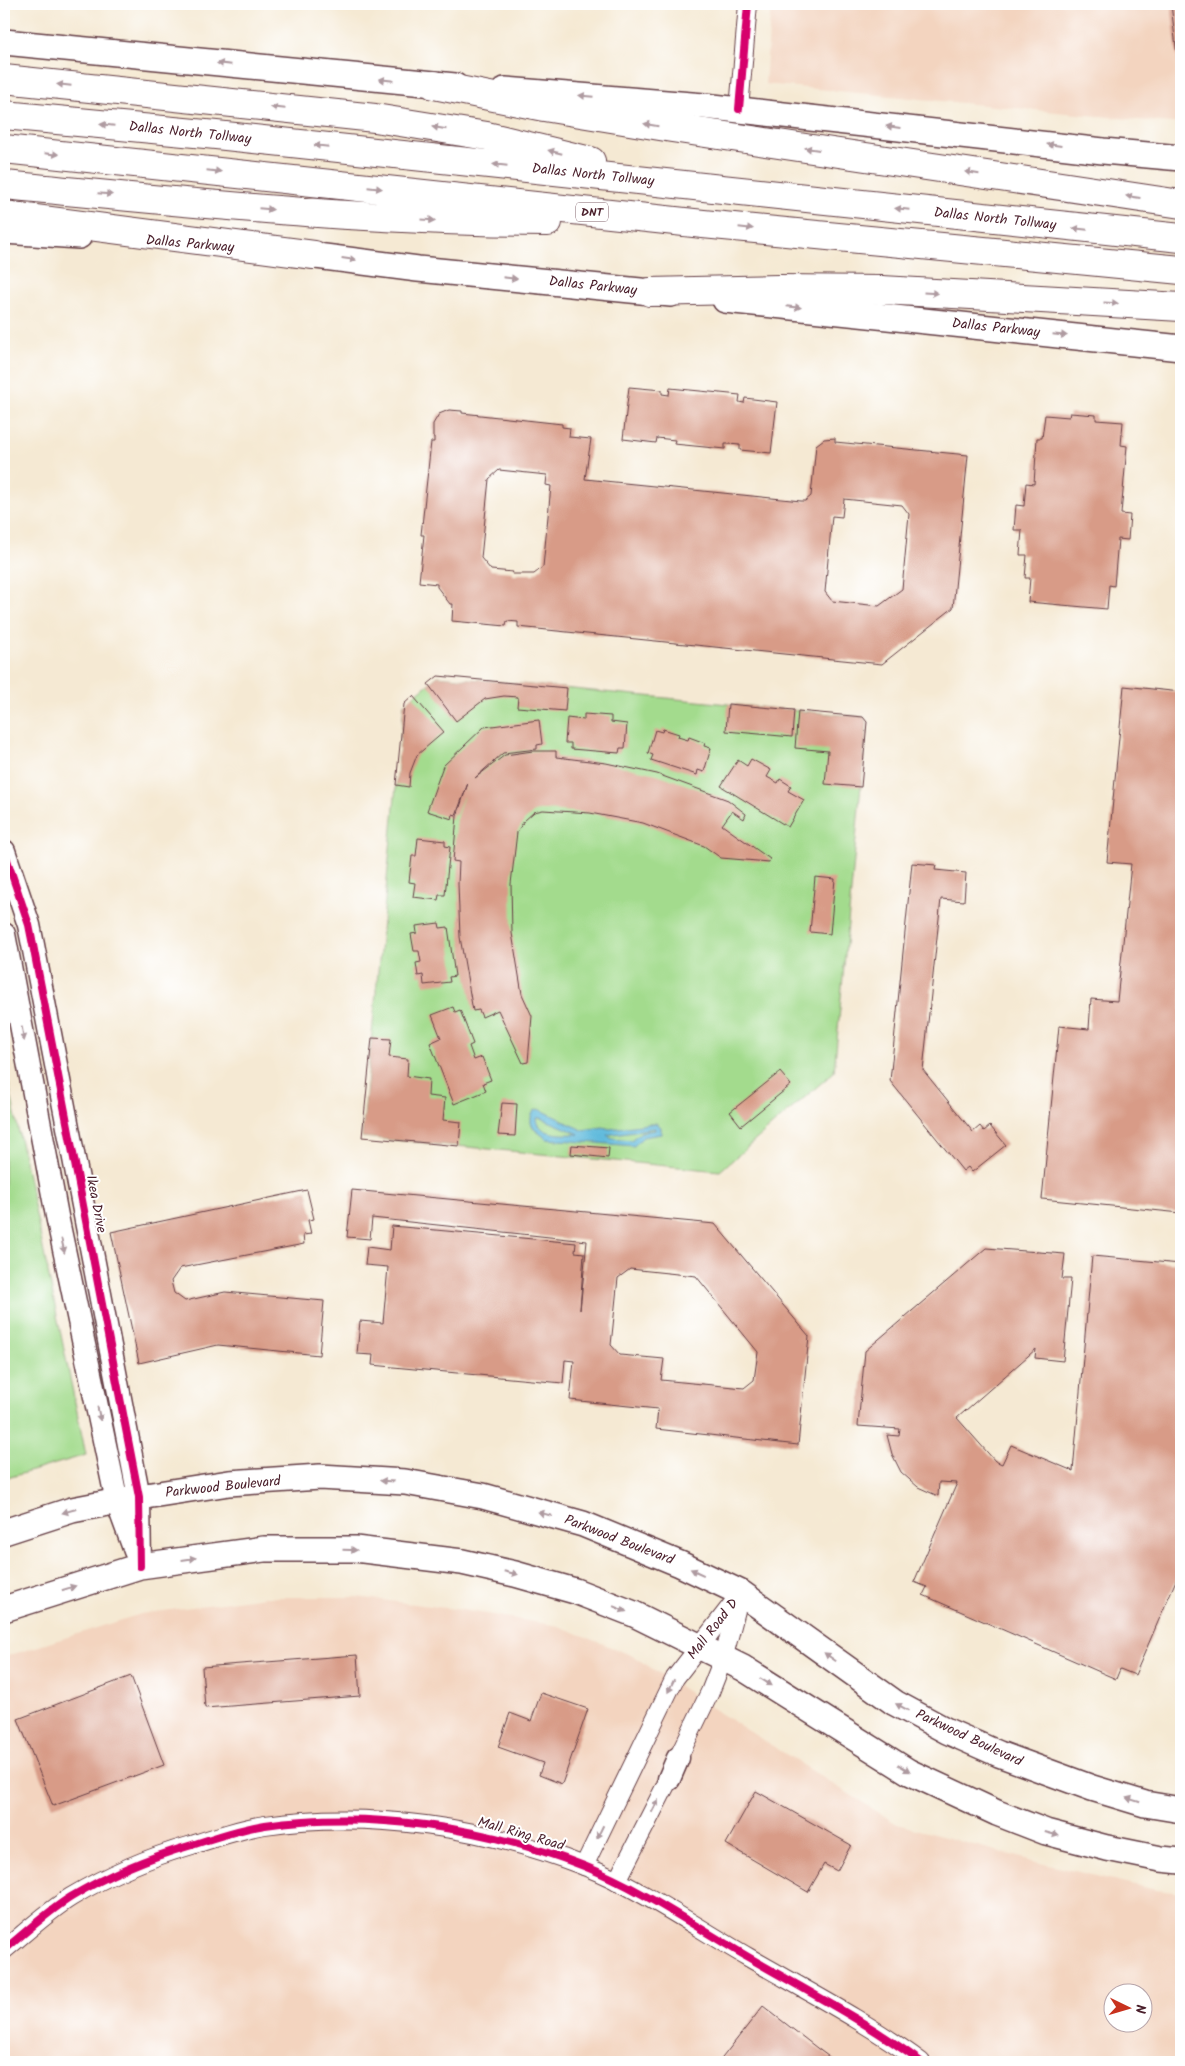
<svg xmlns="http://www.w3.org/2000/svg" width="1185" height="2066" font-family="Kalam,sans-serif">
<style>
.built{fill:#f3d4bf;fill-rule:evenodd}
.green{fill:#a3db8d;stroke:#767d5c}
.water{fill:#5ebadc;stroke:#546c84;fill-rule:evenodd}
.building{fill:#d89b87;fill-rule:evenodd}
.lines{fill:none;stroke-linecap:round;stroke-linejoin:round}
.minor-casing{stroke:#643d44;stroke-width:20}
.tertiary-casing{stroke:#643d44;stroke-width:25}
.secondary-casing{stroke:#643d44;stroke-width:28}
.motorway-casing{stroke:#643d44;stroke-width:30}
.minor{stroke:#fff;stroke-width:18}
.tertiary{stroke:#fff;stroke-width:22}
.secondary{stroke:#fff;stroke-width:25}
.motorway{stroke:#fff;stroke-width:28}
.cycleway-casing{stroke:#fff;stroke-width:11}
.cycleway{stroke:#d6006c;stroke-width:8}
.oneway{fill:#ae9aa0}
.labels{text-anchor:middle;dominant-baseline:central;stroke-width:4;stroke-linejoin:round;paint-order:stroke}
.shield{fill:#fff;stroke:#80626b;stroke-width:1}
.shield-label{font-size:12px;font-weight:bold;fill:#4a1f2b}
.street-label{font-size:14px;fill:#4a1f2b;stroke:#fff}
</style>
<rect width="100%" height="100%" fill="#fff"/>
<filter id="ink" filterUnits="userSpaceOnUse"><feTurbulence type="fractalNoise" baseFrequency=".02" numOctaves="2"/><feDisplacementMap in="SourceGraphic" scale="10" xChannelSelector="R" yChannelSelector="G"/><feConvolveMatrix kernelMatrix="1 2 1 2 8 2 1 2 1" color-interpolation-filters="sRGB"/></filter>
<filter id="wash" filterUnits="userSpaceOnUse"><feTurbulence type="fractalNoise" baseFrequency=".0096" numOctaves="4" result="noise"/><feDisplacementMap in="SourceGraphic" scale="20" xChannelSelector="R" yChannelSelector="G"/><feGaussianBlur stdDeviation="1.12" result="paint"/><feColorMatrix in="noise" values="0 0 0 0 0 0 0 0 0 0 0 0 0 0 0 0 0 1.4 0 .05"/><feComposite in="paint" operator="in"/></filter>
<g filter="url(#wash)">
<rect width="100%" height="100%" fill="#f5e9d3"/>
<g class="built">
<polygon points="771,4 1181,4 1181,124 765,84"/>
<path d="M265 1597H356L463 1610 559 1626 633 1656 712 1708 897 1824 1040 1863 1156 1890 1181 1893V2062H4V1657L141 1614ZM1112 1994H1142V2024H1112Z"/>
</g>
<g class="green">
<polygon points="438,676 863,717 867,722 834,1072 720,1171 362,1137 404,704"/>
<polygon points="4,1061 86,1455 4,1479"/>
</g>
<path class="water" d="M539 1109 582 1130 603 1127 610 1129 656 1123 661 1127V1134L643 1137 634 1146 547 1139 534 1129 531 1123V1117L534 1111ZM537 1118H541L579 1134C565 1134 538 1137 537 1118ZM655 1128V1130L641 1132 631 1140 613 1138 607 1135Z"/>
<g id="blocks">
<g class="building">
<polygon points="1171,4 1181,4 1181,82 1180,82"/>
<polygon points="629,387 662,390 662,394 669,395 670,388 740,395 739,402 744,403 745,398 777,402 771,453 740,450 740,445 728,444 725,444 725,449 674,444 675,440 657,438 656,443 623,439"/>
<path d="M449 410 462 411V413L562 424V427L570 428 569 437 591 439 585 479 801 501H805L811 496 816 445 824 439 835 438V442L968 455 953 608 882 664 518 627V622L507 621 506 626 452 621 453 604H450L437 587V584L419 582 424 535H421L431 442H434V437H433V424L439 414ZM499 470 547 475 546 485 551 486 543 567 534 574H512L513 572 491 570 481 558 489 479ZM844 499 902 505 909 514 902 589 879 606 832 601 825 592 832 516 842 517Z"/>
<polygon points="1070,413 1096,415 1096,420 1123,422 1121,445 1127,446 1121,514 1130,515 1128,540 1118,539 1114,586 1109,585 1107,609 1028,602 1030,578 1025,578 1027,555 1020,555 1022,530 1014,530 1016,505 1024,506 1026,483 1034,484 1037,438 1042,438 1045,415 1069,417"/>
<polygon points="438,676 567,688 565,711 517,707 518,697 504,696 485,699 456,721 428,684"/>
<polygon points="1124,686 1181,692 1181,1213 1042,1199 1059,1026 1089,1029 1091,999 1117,1001 1131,864 1107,862"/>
<polygon points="413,696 444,732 417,755 410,773 409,787 396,785 404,704"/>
<polygon points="728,704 794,710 792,737 726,731"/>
<polygon points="798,711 863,717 867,722 861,787 825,784 828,751 795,748"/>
<polygon points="584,714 611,716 611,722 627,724 625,748 620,748 619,753 571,749 571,743 565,743 567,718 584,720"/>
<polygon points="539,720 542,744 537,745 537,749 503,753 475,778 505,755 533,751 556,751 556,757 606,763 657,774 728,800 746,814 744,819 732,811 722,825 770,859 769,862 721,858 704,846 643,823 590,813 543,810 534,812 524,821 517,832 511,884 512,933 522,994 532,1016 528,1062 523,1063 498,1010 482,1017 479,1010 473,1011 460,937 458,884 459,862 453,861 457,816 468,783 456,815 453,814 452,819 427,811 443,766 484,727"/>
<polygon points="663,729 679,734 678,737 688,740 689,737 705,743 704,746 711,748 704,772 698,770 697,775 651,760 653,755 648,753 655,730 662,732"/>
<polygon points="751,759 771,770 767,777 778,783 780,779 791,786 788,791 804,800 788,827 721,786 738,760 747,766"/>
<polygon points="418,838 445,841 445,846 450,847 445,895 439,895 438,900 413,897 415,883 409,882 412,856 416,856"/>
<polygon points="912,863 936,865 935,870 966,873 964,901 941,899 923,1070 973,1132 980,1126 984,1131 990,1126 1006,1145 972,1172 968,1167 963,1171 890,1081"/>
<polygon points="815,877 835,879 830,934 810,932"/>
<polygon points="439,923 440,928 448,927 455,976 449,977 450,982 424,985 423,975 418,976 416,963 421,962 419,951 414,951 411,934 417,933 416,926"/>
<polygon points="453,1007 455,1012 460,1010 473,1044 469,1046 474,1060 482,1057 491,1080 483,1083 486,1091 454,1104 430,1043 441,1038 432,1015"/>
<polygon points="372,1038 391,1039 389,1057 408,1059 407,1076 429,1079 428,1096 445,1098 443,1120 461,1122 459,1146 362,1137"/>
<polygon points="780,1072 791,1085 741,1126 730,1112"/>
<polygon points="502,1103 517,1104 515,1136 498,1135"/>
<polygon points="572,1145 609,1148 608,1158 571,1154"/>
<polygon points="307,1190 314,1219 308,1220 311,1234 303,1235 304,1244 180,1268 171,1281 174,1293 185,1301 225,1292 324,1301 319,1355 218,1345 139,1363 111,1232"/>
<path d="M352 1190 715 1224 809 1336 798 1445 656 1429 658 1409 570 1400 574 1361 565 1360 563 1383 372 1365 373 1355 357 1354 360 1321 383 1323 388 1267 365 1265 367 1247 390 1250 392 1226 576 1243 575 1252 584 1253 580 1310 587 1241 372 1218 370 1239 347 1237ZM630 1269 696 1276 758 1352 754 1380 744 1388 661 1380 664 1359 620 1355 611 1345 618 1278Z"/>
<polygon points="986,1248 1065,1254 1062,1279 1071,1279 1063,1361 1035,1358 1036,1349 957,1418 995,1461 1002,1464 1011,1445 1073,1471 1092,1256 1181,1264 1181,1580 1177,1578 1135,1675 1120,1669 1116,1679 923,1595 927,1587 914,1582 957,1483 939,1482 938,1496 918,1487 901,1472 892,1454 887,1435 899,1436 900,1429 858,1426 865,1351"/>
<polygon points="357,1655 360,1696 205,1708 202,1667"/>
<polygon points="131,1676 164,1765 53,1806 18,1719"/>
<polygon points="541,1693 588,1709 562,1784 539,1775 543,1763 498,1747 510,1713 531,1721"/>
<polygon points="756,1791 851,1845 837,1871 824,1864 808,1892 726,1844"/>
<polygon points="763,2006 817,2048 836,2062 719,2062"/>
</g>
</g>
</g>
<g filter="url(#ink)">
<use href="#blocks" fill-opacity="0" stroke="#643d44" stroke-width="1"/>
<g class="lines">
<g class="minor-casing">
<g id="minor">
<polyline points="739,109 748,4"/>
<polyline points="678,1758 710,1692 723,1659 738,1603"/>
<polyline points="584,1866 675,1678 741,1593"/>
<polyline points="617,1881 669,1779"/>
<path d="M4 1950C26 1932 47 1912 71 1897 109 1874 150 1857 192 1845 216 1837 240 1829 265 1825 371 1810 485 1827 584 1866 642 1889 694 1926 748 1957 807 1991 867 2022 921 2062"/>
</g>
</g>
<g class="tertiary-casing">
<g id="tertiary">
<polyline points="4,851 29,925 33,945 139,1497 140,1566"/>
<polyline points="4,934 57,1216 117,1502 135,1551"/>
<polyline points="669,1779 678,1758"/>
</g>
</g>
<g class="secondary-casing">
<g id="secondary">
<polyline points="4,42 455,86"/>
<polyline points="505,90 704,106 1103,151 1181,158"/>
<polyline points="4,231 79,236"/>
<polyline points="293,253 418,269 671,294"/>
<polyline points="725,300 1181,348"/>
<polyline points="4,1532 72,1510 139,1497 229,1483 320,1477 405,1482 483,1496 583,1524 680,1564 741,1593 895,1703 947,1731 999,1754 1092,1788 1145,1804 1181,1810"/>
<polyline points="4,1609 140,1566 264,1549 355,1549 462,1562 515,1574 575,1591 634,1614 743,1668 909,1772 997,1813 1046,1832 1107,1848 1161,1859 1181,1861"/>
</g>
</g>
<g class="motorway-casing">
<g id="motorway">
<polyline points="4,79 375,118 487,136 591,161"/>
<polyline points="434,85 544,107 672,128 1181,204"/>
<polyline points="4,115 216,135 1181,238"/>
<polyline points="4,149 703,224 1181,270"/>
<path d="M4 185C185 202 366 222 548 222"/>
<polyline points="4,215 314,255"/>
<polyline points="650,292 779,289 882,290 1181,307"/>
</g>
</g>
<use href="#minor" class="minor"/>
<use href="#tertiary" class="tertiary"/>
<use href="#secondary" class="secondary"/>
<use href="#motorway" class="motorway"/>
<g class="cycleway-casing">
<g id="cycleway">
<polyline points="739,109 748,4"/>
<polyline points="4,851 29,925 33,945 139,1497 140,1566"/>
<path d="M4 1950C26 1932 47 1912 71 1897 109 1874 150 1857 192 1845 216 1837 240 1829 265 1825 371 1810 485 1827 584 1866 642 1889 694 1926 748 1957 807 1991 867 2022 921 2062"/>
</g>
</g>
<use href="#cycleway" class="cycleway"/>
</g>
<defs><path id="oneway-solid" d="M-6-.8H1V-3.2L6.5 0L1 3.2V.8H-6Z" transform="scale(1.25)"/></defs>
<g class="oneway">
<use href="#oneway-solid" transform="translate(224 64) rotate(-174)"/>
<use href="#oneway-solid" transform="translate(386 80) rotate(-174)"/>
<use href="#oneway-solid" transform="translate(64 85) rotate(-174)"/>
<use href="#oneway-solid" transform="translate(586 96) rotate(-175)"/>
<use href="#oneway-solid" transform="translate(278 108) rotate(-174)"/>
<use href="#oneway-solid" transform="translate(107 125) rotate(-174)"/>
<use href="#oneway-solid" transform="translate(651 125) rotate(-170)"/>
<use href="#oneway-solid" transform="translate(893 127) rotate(-173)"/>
<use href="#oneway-solid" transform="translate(439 128) rotate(-171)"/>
<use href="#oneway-solid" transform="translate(1054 145) rotate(-173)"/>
<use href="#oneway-solid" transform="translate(321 146) rotate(-174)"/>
<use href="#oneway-solid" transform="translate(812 149) rotate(-172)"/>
<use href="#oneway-solid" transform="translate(555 152) rotate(-166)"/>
<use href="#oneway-solid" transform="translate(52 154) rotate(6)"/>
<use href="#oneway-solid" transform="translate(500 165) rotate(-174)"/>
<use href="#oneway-solid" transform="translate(214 171) rotate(6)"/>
<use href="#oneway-solid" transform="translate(972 173) rotate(-171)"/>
<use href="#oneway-solid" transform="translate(375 188) rotate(6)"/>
<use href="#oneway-solid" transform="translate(105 194) rotate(5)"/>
<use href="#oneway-solid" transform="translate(1133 197) rotate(-172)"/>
<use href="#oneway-solid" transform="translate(266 209) rotate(5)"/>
<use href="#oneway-solid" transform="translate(902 209) rotate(-174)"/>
<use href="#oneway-solid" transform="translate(428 220) rotate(3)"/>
<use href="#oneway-solid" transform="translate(746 228) rotate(6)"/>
<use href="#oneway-solid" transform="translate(1080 229) rotate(-174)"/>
<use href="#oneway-solid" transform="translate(349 259) rotate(8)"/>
<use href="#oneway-solid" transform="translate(510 278) rotate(6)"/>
<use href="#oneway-solid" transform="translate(931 293) rotate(3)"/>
<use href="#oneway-solid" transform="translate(1111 303) rotate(3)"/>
<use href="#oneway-solid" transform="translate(794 307) rotate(6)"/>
<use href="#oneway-solid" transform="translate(1060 335) rotate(6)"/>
<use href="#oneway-solid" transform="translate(23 1034) rotate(80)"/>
<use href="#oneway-solid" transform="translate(63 1246) rotate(78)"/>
<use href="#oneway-solid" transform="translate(99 1414) rotate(78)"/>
<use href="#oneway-solid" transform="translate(387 1481) rotate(-177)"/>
<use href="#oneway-solid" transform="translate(69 1511) rotate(164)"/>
<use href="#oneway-solid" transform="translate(545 1514) rotate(-164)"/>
<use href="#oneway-solid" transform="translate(350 1550) rotate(2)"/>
<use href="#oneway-solid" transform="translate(189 1559) rotate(-8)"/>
<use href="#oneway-solid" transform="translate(697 1572) rotate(-155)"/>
<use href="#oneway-solid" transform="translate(511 1573) rotate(13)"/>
<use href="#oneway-solid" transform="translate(69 1588) rotate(-17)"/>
<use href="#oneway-solid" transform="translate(620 1609) rotate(22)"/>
<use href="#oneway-solid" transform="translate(830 1657) rotate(-145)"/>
<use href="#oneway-solid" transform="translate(766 1682) rotate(32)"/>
<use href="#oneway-solid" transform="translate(671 1686) rotate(116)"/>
<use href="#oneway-solid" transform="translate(902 1707) rotate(-152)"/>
<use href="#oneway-solid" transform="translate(904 1768) rotate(31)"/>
<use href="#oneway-solid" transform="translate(1133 1800) rotate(-163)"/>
<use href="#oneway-solid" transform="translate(655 1806) rotate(-63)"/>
<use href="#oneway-solid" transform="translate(600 1832) rotate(116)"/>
<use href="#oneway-solid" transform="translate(1052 1834) rotate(15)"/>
</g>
</g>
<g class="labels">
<rect class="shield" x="576" y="202.5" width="32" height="19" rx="4"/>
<g class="shield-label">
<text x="592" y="212">DNT</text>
</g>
<g class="street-label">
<text transform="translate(190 133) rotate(6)">Dallas North Tollway</text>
<text transform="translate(593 175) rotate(6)">Dallas North Tollway</text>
<text transform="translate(995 219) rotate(6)">Dallas North Tollway</text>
<text transform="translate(190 244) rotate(5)">Dallas Parkway</text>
<text transform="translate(593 286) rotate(6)">Dallas Parkway</text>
<text transform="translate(996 328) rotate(6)">Dallas Parkway</text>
<text transform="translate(96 1204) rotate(79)">Ikea Drive</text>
<text transform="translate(223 1487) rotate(-6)">Parkwood Boulevard</text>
<text transform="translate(619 1540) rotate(21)">Parkwood Boulevard</text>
<text transform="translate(713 1629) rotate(-52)">Mall Road D</text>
<text transform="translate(969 1738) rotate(25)">Parkwood Boulevard</text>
<text transform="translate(521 1834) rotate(16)">Mall Ring Road</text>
</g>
</g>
<rect width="1185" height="2066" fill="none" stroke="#fff" stroke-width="20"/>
<g transform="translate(1128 2008) rotate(95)"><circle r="24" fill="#ffffff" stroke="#b7a5aa"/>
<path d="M0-4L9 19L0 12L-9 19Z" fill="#c8321e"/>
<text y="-8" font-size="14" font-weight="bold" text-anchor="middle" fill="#4a1f2b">N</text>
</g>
</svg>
